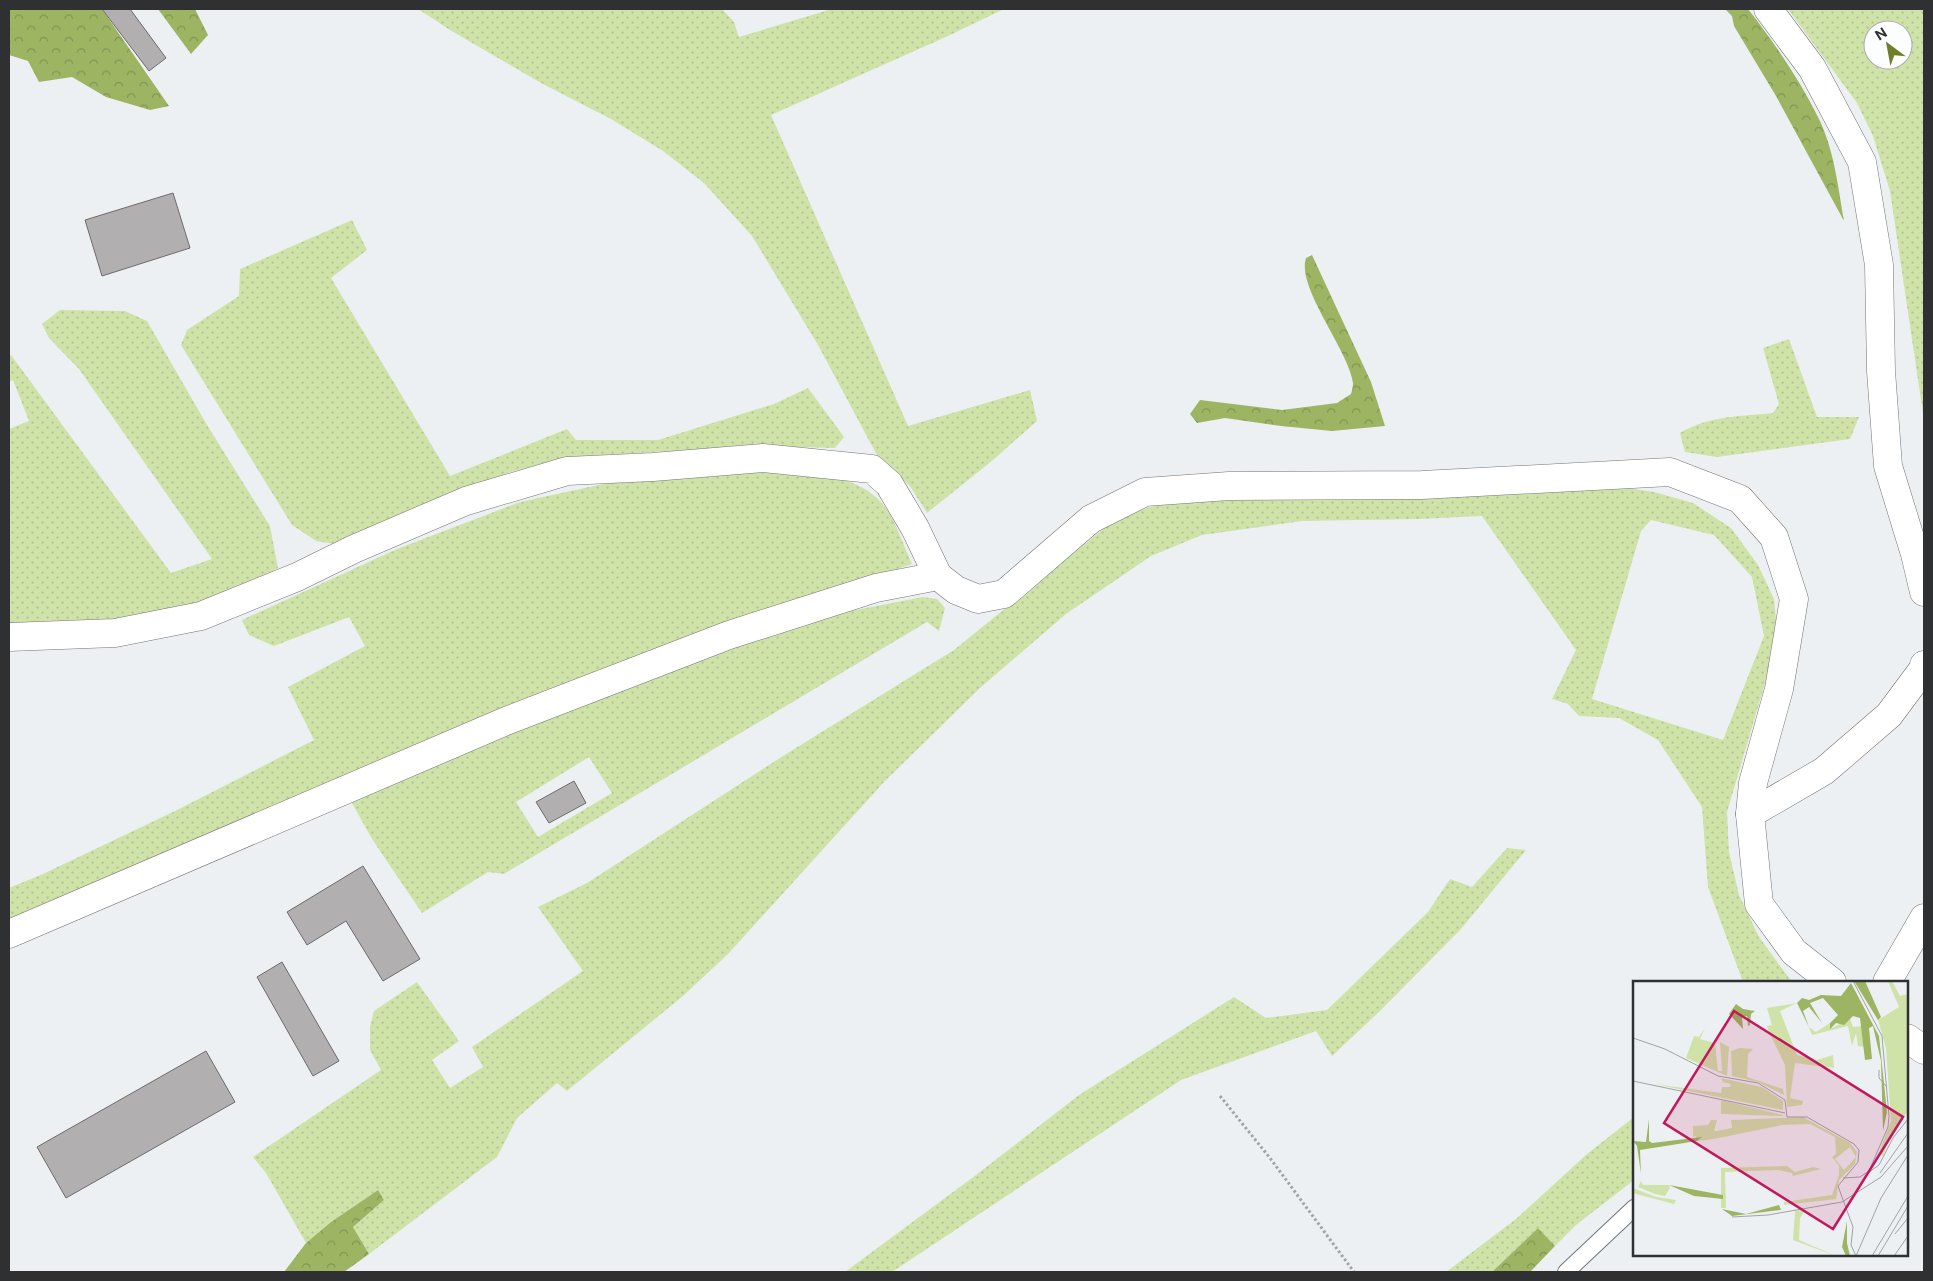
<svg xmlns="http://www.w3.org/2000/svg" width="1933" height="1281" font-family="'Public Sans',sans-serif">
<style>
.grass{fill:url(#grass-dots);fill-rule:evenodd}
.forest{fill:url(#forest-crowns)}
.building{fill:#b2afb1;stroke:#6d6a6c}
.lines{fill:none;stroke-linecap:round;stroke-linejoin:round}
.lane-casing{stroke:#727477;stroke-width:18}
.street-casing{stroke:#727477;stroke-width:29}
.secondary-casing{stroke:#727477;stroke-width:29}
.highway-casing{stroke:#727477;stroke-width:29}
.path{stroke:#a1a3a5;stroke-width:3;stroke-dasharray:2.5 2.5;stroke-linecap:butt}
.lane{stroke:#fff;stroke-width:16}
.street{stroke:#fff;stroke-width:28}
.secondary{stroke:#fff;stroke-width:28}
.highway{stroke:#fff;stroke-width:28}
.inset-road{fill:none;stroke:#a1a3a5;stroke-width:1}
.view{fill:#c2185b;fill-opacity:0.15;stroke:#c2185b;stroke-width:2.5}
.inset-edge{fill:none;stroke:#2f3031;stroke-width:2.5}
</style>
<defs>
<pattern id="grass-dots" width="8" height="8" patternUnits="userSpaceOnUse" patternTransform="scale(1.25)"><rect width="8" height="8" fill="#cfe2a8"/><path d="M2 2h.1M6 6h.1" fill="none" stroke="#b2c291" stroke-width="1.8" stroke-linecap="round"/></pattern>
<pattern id="forest-crowns" width="20" height="18" patternUnits="userSpaceOnUse" patternTransform="scale(1.25)"><rect width="20" height="18" fill="#9db563"/><path d="M2 6a3 3 0 1 1 6 0M12 15a3 3 0 1 1 6 0" fill="none" stroke="#809452"/></pattern>
</defs>
<rect width="100%" height="100%" fill="#edf0f3"/>
<g class="grass">
<polygon points="418,9 722,9 734,22 739,37 832,9 1004,9 948,36 771,115 908,426 1030,390 1037,421 993,460 927,513 910,486 878,457 818,345 752,236 704,183 663,151 611,119 541,83 450,30"/>
<path d="M1788 9H1924L1923 155 1924 420 1890 191 1873 136 1857 103ZM1873 30H1903V60H1873Z"/>
<polygon points="352,220 367,250 331,278 450,476 567,429 576,440 658,440 774,404 808,388 844,437 835,448 763,446 566,457 511,472 448,495 334,544 316,541 292,525 181,345 187,330 239,296 240,269"/>
<polygon points="60,310 125,311 147,321 207,425 270,526 278,568 235,592 193,604 124,619 9,625 9,429 29,421 13,380 9,382 9,355 11,355 171,573 212,559 79,369 49,338 42,324"/>
<path d="M1789 339 1817 417H1859L1850 439 1717 457 1685 452 1680 433C1711 415 1738 417 1773 413L1779 404 1763 348Z"/>
<path d="M745 472C792 474 855 466 886 508 895 520 905 549 912 564L649 655 9 920V888L43 874 175 811 314 740 288 687 365 646 349 617 274 646 249 635 242 620 397 549 520 502 617 481Z"/>
<path d="M1627 488 1654 492 1693 503 1731 528 1758 565 1774 599 1778 639 1727 812 1729 852 1739 895 1759 937 1792 982H1743L1708 887 1702 807 1658 740 1619 718 1579 716 1568 704 1552 699 1576 650 1482 516 1419 519 1302 521 1202 535 1151 556 1066 614 980 688 884 782 728 954 683 996 567 1091 557 1083 517 1118 497 1157 369 1254 353 1227 384 1200 378 1190 331 1222 306 1243 266 1173 253 1157 381 1070 370 1050V1027L374 1011 417 982 459 1041 432 1060 450 1088 483 1067 472 1047 583 971 538 907 587 883 783 756 954 650 1118 517 1157 505 1253 498ZM1651 520 1714 535 1752 577 1764 636 1723 740 1592 699 1641 531Z"/>
<path d="M923 597 937 599 945 608 939 631 927 622 504 874 488 872 422 913 372 839 352 803C503 730 659 665 820 619 853 609 889 604 923 597ZM589 757 612 793 538 837 516 802Z"/>
<polygon points="1507,848 1526,850 1461,929 1380,1011 1332,1056 1316,1031 1181,1080 892,1272 845,1272 976,1175 1079,1095 1234,997 1266,1018 1327,1010 1428,912 1450,879 1472,887"/>
<polygon points="1634,1117 1634,1180 1576,1225 1555,1246 1538,1228 1492,1272 1446,1272 1516,1219 1587,1154"/>
</g>
<g class="forest">
<polygon points="9,9 102,9 169,106 150,110 106,97 72,77 39,82 28,61 9,55"/>
<polygon points="158,9 195,9 208,35 191,54"/>
<path d="M1725 9H1748C1774 42 1799 79 1818 117 1834 149 1838 186 1844 221L1776 96 1734 26 1732 16Z"/>
<path d="M1312 255 1371 382 1385 426 1332 431 1281 426 1225 418 1197 423 1190 414 1200 400 1282 410 1337 403 1351 394C1352 391 1353 386 1353 383 1349 351 1296 287 1306 258Z"/>
<polygon points="378,1190 384,1200 353,1227 369,1254 344,1272 284,1272 306,1243 331,1222"/>
<polygon points="1538,1228 1555,1246 1530,1272 1492,1272"/>
</g>
<g class="building">
<polygon points="102,9 130,9 166,58 149,71"/>
<polygon points="173,193 190,248 102,276 85,220"/>
<polygon points="574,781 586,803 549,823 536,802"/>
<polygon points="363,866 420,959 383,981 346,921 307,945 287,912"/>
<polygon points="282,962 339,1061 313,1076 257,977"/>
<polygon points="206,1051 235,1102 66,1198 37,1147"/>
</g>
<g class="lines">
<g class="lane-casing">
<polyline id="lane" points="1566,1272 1634,1208"/>
</g>
<g class="street-casing">
<g id="street">
<polyline points="1768,9 1812,68 1862,162 1879,265 1881,371 1888,466 1915,554 1924,592"/>
<polyline points="9,637 115,633 201,616 297,577 354,549 466,501 567,471 653,467 763,458 872,469 889,484 915,528 938,576 956,590 978,599 1004,594 1091,519 1145,492 1229,486 1422,485 1670,472 1740,499 1774,537 1794,599 1779,689 1753,783 1750,814 1759,904 1794,952 1832,982"/>
<polyline points="1750,814 1824,771 1889,715 1924,668 1924,665"/>
<polyline points="9,934 506,721 729,635 876,588 938,576"/>
</g>
</g>
<g class="secondary-casing">
<polyline id="secondary" points="1907,1038 1924,1050"/>
</g>
<g class="highway-casing">
<polyline id="highway" points="1887,982 1924,918"/>
</g>
<polyline class="path" points="1220,1096 1270,1158 1354,1272"/>
<use href="#lane" class="lane"/>
<use href="#street" class="street"/>
<use href="#secondary" class="secondary"/>
<use href="#highway" class="highway"/>
</g>
<g transform="translate(1633 981)">
<rect width="275" height="275" fill="#edf0f3"/>
<path d="M255 0H259L267 15 275 13V130L258 153 250 175 246 172 258 140 253 67 245 39 266 26ZM164 22 147 30 164 74 184 79 200 74 201 87 162 82 157 117 170 120 169 124 154 126 152 84 136 51 134 45 139 44 134 27ZM217 38 220 46 229 45 232 66 225 65 223 52 219 65 215 45 179 54 176 46 183 51 197 42 199 47ZM72 47 67 58 82 62 85 90H89L87 61 96 66 94 95 53 77 61 55 66 56ZM107 67 120 68 115 73 114 96 150 108 151 114 125 101 99 95 98 70ZM88 97 129 106 150 120V129L21 103 88 112 89 106H97L98 103 90 101ZM88 119 150 134V135L88 133ZM170 136 217 162 224 171 222 183 206 199 203 218 151 224V221L199 214 206 194V185L199 176 203 173 202 156 177 143 149 144 81 158 64 160 63 155 60 156V145L75 144 78 139H84L81 150H84L99 147 98 139ZM217 166 223 176 211 189 202 178ZM154 185 162 191 180 186 188 188 160 195 159 192 145 189 92 191 93 227H88V187ZM8 200 10 204H36L37 207 32 215 22 213 5 206ZM0 207 23 216 43 219 41 223 0 212ZM172 229 167 237 166 259 203 275 160 259 162 230Z" fill="#cfe2a8" fill-rule="evenodd"/>
<path d="M221 0H232L248 36 245 39ZM218 2 246 55 254 131 250 150 248 80 240 45 236 47 239 78 232 79 227 37 220 35 211 44 203 42 197 48V42L205 34 190 17 177 22 189 42 176 26 170 30 176 46 164 22 169 17 176 19 188 14 208 15ZM103 23 110 28 122 30 118 33 117 44 115 45 114 35 109 36 110 48 96 33ZM16 138V160L19 162 69 156 64 160 7 169 8 193 4 165 0 160 13 161ZM36 204 90 214V218L61 215ZM146 224 148 229 99 235 89 228 113 233ZM214 240V262L217 275H213L209 266Z" fill="#9db563"/>
<path class="inset-road" d="M0 57 32 68 85 95 125 102 152 119 154 136H174L221 163 226 169 225 181 205 205 220 246 218 264 223 275M246 89V97L254 106M0 100 152 132M236 191 246 184 260 157 275 138M247 192 275 152M210 197 227 196 236 190 255 146 256 135 249 55 220 0M209 221 248 196 275 165M99 236 135 234 209 221M262 253 275 237M223 275 248 217 275 174M239 275 275 215M245 275 275 225M261 275 275 255"/>
<path class="view" d="M101 30 270 136 200 248 31 142Z"/>
<rect width="275" height="275" class="inset-edge"/>
</g>
<rect width="1933" height="1281" fill="none" stroke="#2f3031" stroke-width="20"/>
<g transform="translate(1888 45) rotate(328)"><circle r="24" fill="#fcfdff" stroke="#aaabad"/>
<path d="M0-4L9 19L0 12L-9 19Z" fill="#707e2b"/>
<text y="-8" font-size="14" font-weight="bold" text-anchor="middle" fill="#2f3031">N</text>
</g>
</svg>
